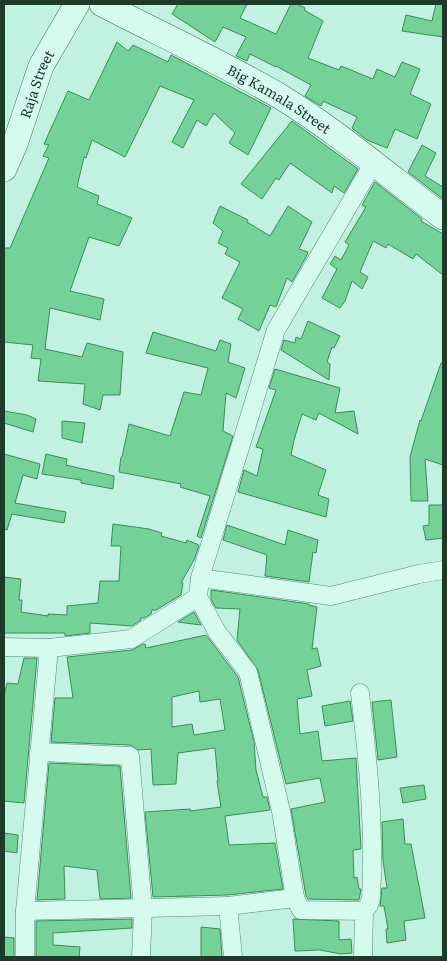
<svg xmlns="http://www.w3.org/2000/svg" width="447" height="961" font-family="Literata,serif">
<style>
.building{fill:#74d198;stroke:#3c8c58;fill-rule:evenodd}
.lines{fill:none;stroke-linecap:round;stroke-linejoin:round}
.minor-casing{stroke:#578b71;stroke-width:19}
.secondary-casing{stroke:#3b6d52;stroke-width:26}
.minor{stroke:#d5fbee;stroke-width:18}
.secondary{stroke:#d5fbee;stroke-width:25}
.labels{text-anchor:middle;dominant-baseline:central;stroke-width:4.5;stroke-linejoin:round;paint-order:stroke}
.street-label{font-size:14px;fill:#1d3a2a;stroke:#d1f8eb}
</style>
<rect width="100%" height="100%" fill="#c1f1e1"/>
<g class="building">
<polygon points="178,4 247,4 240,18 276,34 291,4 297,4 305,8 304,10 323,21 308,58 339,70 341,66 373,79 377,69 395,77 402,62 420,69 410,94 431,104 417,139 395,129 387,148 367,140 352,128 357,117 323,101 321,106 305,96 311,85 276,66 276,67 250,54 247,61 236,56 246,37 223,27 215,42 172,14"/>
<polygon points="436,4 443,4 443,37 402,31 406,15 432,21"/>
<polygon points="117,42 128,51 133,45 168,62 171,55 271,108 248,155 229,143 235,133 214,113 206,126 197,120 183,148 172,142 194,100 160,86 125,157 92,140 86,158 84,157 77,187 99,196 97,204 132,218 119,246 89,237 70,291 104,299 100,320 50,308 45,349 82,357 87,343 123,352 120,395 103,395 100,410 83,404 85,384 38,381 41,359 31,358 33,345 4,342 4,248 10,248 49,158 43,156 49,145 44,144 68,91 89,100"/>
<polygon points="292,121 358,169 344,193 334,186 332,193 290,163 279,180 276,178 262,199 241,184"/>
<polygon points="422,145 436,153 425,176 443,187 443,199 408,172"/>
<polygon points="375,182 422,219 421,221 443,234 443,275 416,254 413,259 388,244 386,248 373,241 360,272 368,277 362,289 352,281 345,301 340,308 322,298 337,269 330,264 335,256 341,260 349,245 345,242 366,207 362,205"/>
<polygon points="220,206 248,220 247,222 270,236 288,206 312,222 299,249 308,252 306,257 292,282 287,278 276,307 270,305 259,331 238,319 243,309 222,298 240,262 225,254 228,248 218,243 223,231 213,223"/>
<polygon points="308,321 340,336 334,348 332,347 327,362 330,364 329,380 281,350 284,340 295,343 296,337 301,339"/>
<polygon points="153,332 216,351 220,340 231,344 228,362 245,368 236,398 226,393 223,431 233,436 201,538 197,536 210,496 180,487 181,484 119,472 121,457 122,457 129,424 170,436 184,392 201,395 208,368 146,353"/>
<polygon points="441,363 443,363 443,465 425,459 428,501 411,501 410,457 420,420 421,421"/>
<polygon points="275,369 340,388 335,413 354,411 358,434 319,413 316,420 302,414 294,440 291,455 326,470 318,495 329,499 326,517 238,492 244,470 257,476 263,449 256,447 276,390 269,388"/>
<polygon points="4,411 27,415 36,419 33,432 4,423"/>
<polygon points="62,421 85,423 82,443 62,438"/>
<polygon points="4,454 40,464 37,479 23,475 15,503 66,512 64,523 12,514 7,530 4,529"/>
<polygon points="46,454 67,459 66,465 114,476 113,489 81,483 81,480 42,474"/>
<polygon points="429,505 443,505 443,538 426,540 423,526 429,525"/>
<polygon points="113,524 149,529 162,533 161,536 186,543 187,540 199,545 195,558 181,583 183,583 181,595 156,610 152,610 151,614 144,618 140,618 141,620 132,626 90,623 90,633 65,636 65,633 4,633 4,577 21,579 19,600 22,600 21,612 48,616 48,614 67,615 67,606 98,603 100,581 119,581 121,546 111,546"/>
<polygon points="227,525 285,545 288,530 318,540 316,553 313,552 309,582 265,576 267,555 223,540"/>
<polygon points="211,590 309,604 309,605 317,607 312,649 317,648 321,666 307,670 312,696 297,699 300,734 318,731 322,761 356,758 361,849 353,850 354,878 357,877 359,889 361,889 359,900 308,899 306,896 291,809 325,802 320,778 286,784 258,670 237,640 240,609 216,608 211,599"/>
<polygon points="194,612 201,625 178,622"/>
<path d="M206 635 238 677 254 742 256 770 263 797H267L270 810 225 816 229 845 275 843 283 889 227 895 153 897 145 812 190 809V811L221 807 217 781H218L215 748 178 753 176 784 153 785 151 749 138 750 130 745 51 742 55 698H73L67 657 132 650 143 644H145L146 648ZM199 691 200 702 220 699 225 730 194 735 192 724 172 727V697Z"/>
<polygon points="24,658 37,658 24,803 4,801 4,697 7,683 18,684"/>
<polygon points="391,700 397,757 378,760 372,702"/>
<polygon points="350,701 353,721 325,726 322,706"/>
<polygon points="49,763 120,766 131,898 100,899 97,870 64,866 65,899 37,900"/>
<polygon points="424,785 426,799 403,803 400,788"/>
<polygon points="403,819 405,844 411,844 425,918 404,921 406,940 387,943 386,929 388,929 384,906 380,906 382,888 387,888 383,861 382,822"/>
<polygon points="4,833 18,835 17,853 4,851"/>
<polygon points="132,919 132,928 53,933 53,945 80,947 79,957 36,957 36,921"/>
<polygon points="293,919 339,921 339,940 351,939 352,953 341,954 320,950 295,951"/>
<polygon points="201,927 220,929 222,957 201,957"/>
<polygon points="4,937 14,938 14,957 4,957"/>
</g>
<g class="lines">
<g class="minor-casing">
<g id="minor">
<polyline points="200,578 331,596 419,574 443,570"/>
<polyline points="4,647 49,648 131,639 198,597"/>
<path d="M360 693C368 761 375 829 371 898L369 905 364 911"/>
<polyline points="39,752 130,756 143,909 141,957"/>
<polyline points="295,898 281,811 248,672 217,632 198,597 200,578 276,330 373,164"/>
<polyline points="25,911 228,906"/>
<polyline points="25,957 25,911 49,648"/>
<polyline points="233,957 228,906 295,898 301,910 364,911 363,957"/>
</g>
</g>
<g class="secondary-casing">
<g id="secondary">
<path id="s1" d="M102 4C162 35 223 63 281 97 338 132 390 177 443 217"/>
<path id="s2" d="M4 169 15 144 41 66 77 4"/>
</g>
</g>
<use href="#minor" class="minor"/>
<use href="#secondary" class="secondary"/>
</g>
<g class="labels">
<g class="street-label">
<text stroke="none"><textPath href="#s2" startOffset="91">Raja Street</textPath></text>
<text stroke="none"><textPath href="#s1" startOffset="201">Big Kamala Street</textPath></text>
</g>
</g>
<rect width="447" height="961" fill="none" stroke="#1d3a2a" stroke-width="10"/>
</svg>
